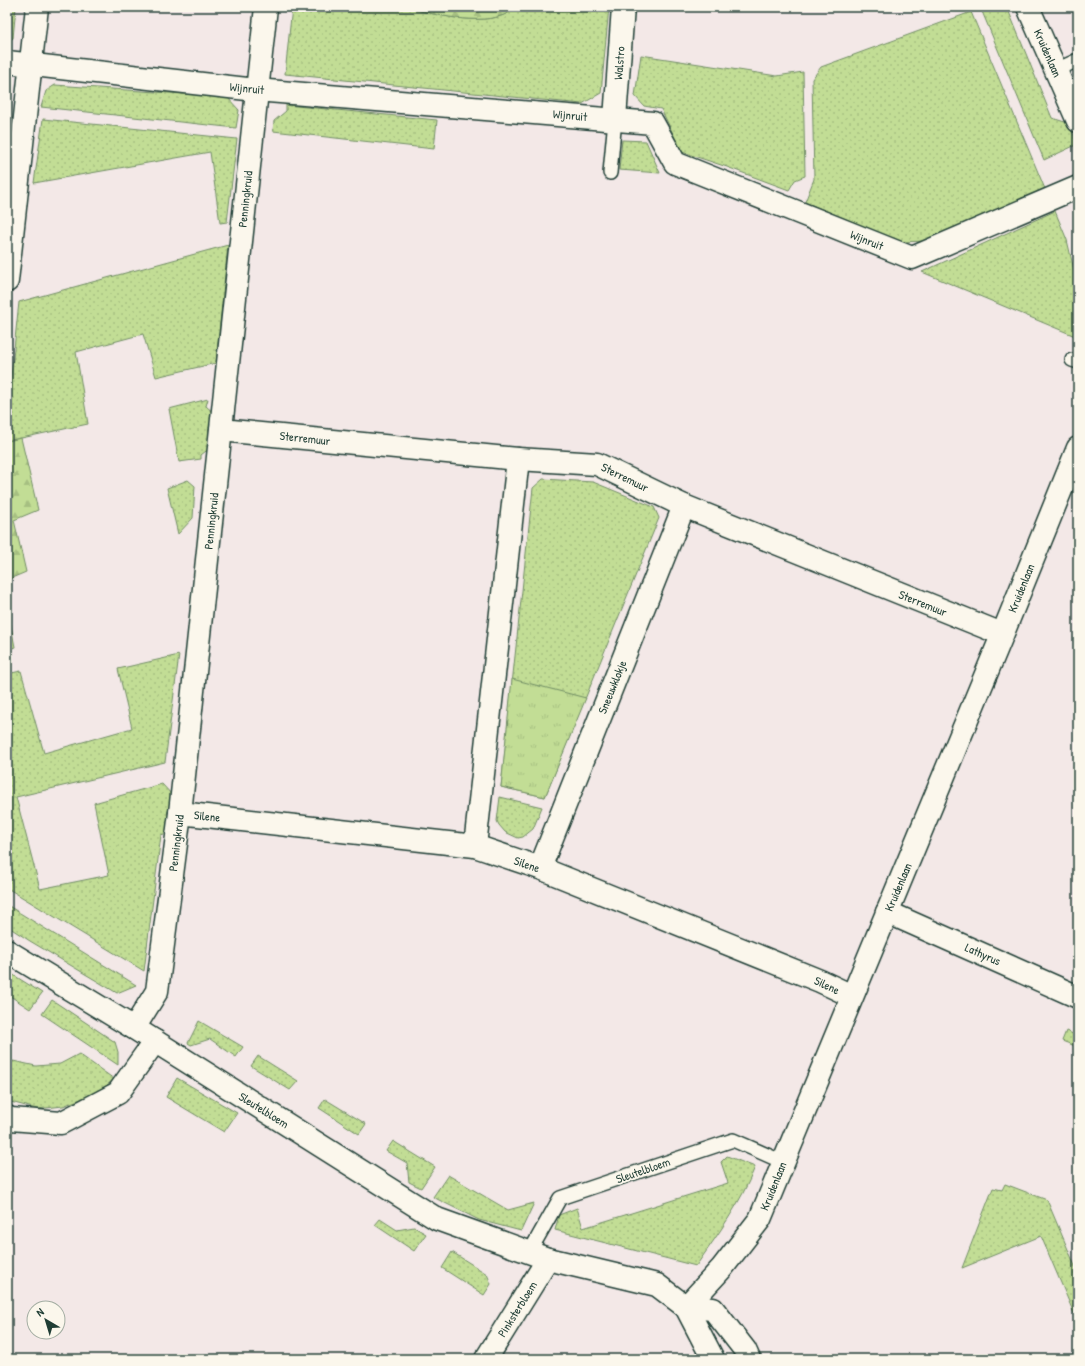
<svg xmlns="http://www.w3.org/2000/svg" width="1085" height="1366" font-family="'Patrick Hand',sans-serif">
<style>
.grass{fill:url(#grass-dots);stroke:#708d64}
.forest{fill:url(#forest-firs);stroke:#708d64}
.park{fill:url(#park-tufts);stroke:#708d64}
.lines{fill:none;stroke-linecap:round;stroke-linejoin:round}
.lane-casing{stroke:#1f3d34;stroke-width:16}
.street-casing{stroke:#1f3d34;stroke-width:25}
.secondary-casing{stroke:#1f3d34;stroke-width:25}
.lane{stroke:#fbf7ec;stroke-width:13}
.street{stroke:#fbf7ec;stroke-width:22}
.secondary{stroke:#fbf7ec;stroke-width:22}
.labels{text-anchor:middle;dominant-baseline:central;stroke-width:3.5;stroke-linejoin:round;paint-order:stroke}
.street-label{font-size:12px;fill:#1f3d34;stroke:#fbf7ec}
</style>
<defs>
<pattern id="grass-dots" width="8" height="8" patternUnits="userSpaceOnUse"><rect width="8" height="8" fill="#c2dd95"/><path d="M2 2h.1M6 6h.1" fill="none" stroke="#a6bf81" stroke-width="1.8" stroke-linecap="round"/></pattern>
<pattern id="forest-firs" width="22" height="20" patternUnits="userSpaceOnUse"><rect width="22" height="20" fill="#c2dd95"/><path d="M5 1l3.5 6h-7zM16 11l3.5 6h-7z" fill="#a6bf81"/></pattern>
<pattern id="park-tufts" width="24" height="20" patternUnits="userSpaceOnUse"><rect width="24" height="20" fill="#c2dd95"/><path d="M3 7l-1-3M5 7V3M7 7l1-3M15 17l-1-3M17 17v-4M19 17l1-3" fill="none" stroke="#a6bf81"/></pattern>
</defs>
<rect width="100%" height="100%" fill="#f3e8e7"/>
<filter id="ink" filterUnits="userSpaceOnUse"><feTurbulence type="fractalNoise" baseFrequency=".025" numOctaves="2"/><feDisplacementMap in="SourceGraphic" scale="8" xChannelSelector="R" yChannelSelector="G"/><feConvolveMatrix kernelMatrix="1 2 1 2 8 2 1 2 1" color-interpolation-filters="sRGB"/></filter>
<g filter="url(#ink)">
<g class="grass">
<polygon points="7,7 16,7 13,38 7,42"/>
<path d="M292 7H407C433 15 480 26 506 14 509 12 513 9 516 7H609L601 93 582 104 285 74Z"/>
<polygon points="989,7 1007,7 1052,118 1068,123 1078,144 1044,160 981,9"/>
<polygon points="971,12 1045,189 926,241 901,242 805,202 814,179 812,79 821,67"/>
<polygon points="641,55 777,76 803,72 805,176 795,180 789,190 727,167 682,152 661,109 644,106 635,96"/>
<polygon points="55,85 227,97 239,110 236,128 41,107 46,91"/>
<polygon points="286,105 437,120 434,149 273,131 274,121 286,111"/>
<polygon points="43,119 237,139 227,222 220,223 210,152 34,183"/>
<polygon points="622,140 646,141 660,173 619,170"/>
<polygon points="1055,211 1067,240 1078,287 1078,327 1075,336 922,272"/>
<polygon points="228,245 216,363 156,377 143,334 76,352 88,424 7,441 7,414 19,302"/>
<polygon points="208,399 206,406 216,415 211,447 201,455 201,459 179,462 169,409"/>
<polygon points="543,479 593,482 654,507 659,518 545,797 501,787 533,488"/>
<polygon points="188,480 195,486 193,518 178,534 167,488"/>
<polygon points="179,655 165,762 16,797 40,889 109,875 94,803 162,784 173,796 170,832 161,835 144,971 7,888 7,674 21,671 44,753 132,728 118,669"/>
<polygon points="500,797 542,807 533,829 523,837 518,838 505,832 499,825 497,821"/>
<polygon points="7,905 136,985 117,993 30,941 7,926"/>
<polygon points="7,971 42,993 30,1009 7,994"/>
<polygon points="52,1000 115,1042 118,1052 118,1065 42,1014"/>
<polygon points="199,1021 243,1047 236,1057 210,1039 191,1045 188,1043"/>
<polygon points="1066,1031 1078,1036 1078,1047 1062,1041"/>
<polygon points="79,1054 114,1079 99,1092 63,1106 37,1109 7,1101 7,1071 13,1061 36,1066 60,1064"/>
<polygon points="258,1056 298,1081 290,1090 251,1066"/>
<polygon points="177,1078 237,1113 224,1132 166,1097"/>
<polygon points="325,1099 366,1124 359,1134 319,1108"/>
<polygon points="393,1141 435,1167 421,1188 409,1182 407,1163 386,1151"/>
<path d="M727 1156 755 1167C741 1203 718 1234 696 1266L555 1230 559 1215 577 1208 583 1228 728 1183 721 1162Z"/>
<polygon points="448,1175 508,1210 534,1203 521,1231 479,1220 433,1197"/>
<polygon points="1005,1184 1047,1200 1078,1273 1078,1323 1041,1236 962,1268 993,1188 1002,1190"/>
<polygon points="380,1219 397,1230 414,1227 426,1234 414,1251 375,1225"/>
<polygon points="452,1252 487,1274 491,1284 484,1295 442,1268"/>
</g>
<g class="forest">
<path d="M407 7H516C513 9 509 12 506 14 480 26 433 15 407 7Z"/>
<polygon points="21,438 38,510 14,520 26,572 7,580 7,441"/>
<polygon points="7,605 15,647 7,650"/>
</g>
<polygon class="park" points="512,679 586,698 545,797 501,787"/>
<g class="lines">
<g class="lane-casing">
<g id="lane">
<polyline points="1056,70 1078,60"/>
<polyline points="610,173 615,119"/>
<polyline points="1072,360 1078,362"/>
<polyline points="529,1253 560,1198 733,1140 783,1162"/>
</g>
</g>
<g class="street-casing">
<g id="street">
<polyline points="7,62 256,90 653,123 675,163 912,258 1078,187"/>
<polyline points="615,119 623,7"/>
<polyline points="7,281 37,7"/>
<polyline points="221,430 518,459 597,464 684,506 1002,634"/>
<polyline points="180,813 475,846 540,868 820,981 852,996"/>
<polyline points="475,846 518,459"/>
<polyline points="540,868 684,506"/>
<polyline points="887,912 1078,997"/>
<polyline points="134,1028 157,991 180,813 266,7"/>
<polyline points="7,1117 11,1119 61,1123 118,1093 155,1041"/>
<polyline points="486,1359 548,1259"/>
</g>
</g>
<g class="secondary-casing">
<g id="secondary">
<polyline points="1028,7 1078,121"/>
<polyline points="7,951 134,1028 437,1219 548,1259 657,1285 686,1307 713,1359"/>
<polyline points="686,1307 722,1268 760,1219 1001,638 1078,448"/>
<polyline points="686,1307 713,1309 745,1350 749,1359"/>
</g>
</g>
<use href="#lane" class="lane"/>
<use href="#street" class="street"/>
<use href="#secondary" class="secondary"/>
</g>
</g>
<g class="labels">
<g class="street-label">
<text transform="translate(1048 53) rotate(66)">Kruidenlaan</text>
<text transform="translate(619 63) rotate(-86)">Walstro</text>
<text transform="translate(247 88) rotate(6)">Wijnruit</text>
<text transform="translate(570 115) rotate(5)">Wijnruit</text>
<text transform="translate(245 199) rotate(-84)">Penningkruid</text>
<text transform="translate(867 240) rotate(22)">Wijnruit</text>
<text transform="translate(305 438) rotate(6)">Sterremuur</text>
<text transform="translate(625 477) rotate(26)">Sterremuur</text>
<text transform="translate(211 521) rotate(-84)">Penningkruid</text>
<text transform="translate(1021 588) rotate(-68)">Kruidenlaan</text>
<text transform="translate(923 603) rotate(22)">Sterremuur</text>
<text transform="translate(612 687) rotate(-68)">Sneeuwklokje</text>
<text transform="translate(207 816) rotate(6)">Silene</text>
<text transform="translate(176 843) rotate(-83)">Penningkruid</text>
<text transform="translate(527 864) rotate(19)">Silene</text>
<text transform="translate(898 887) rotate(-67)">Kruidenlaan</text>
<text transform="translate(983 954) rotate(24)">Lathyrus</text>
<text transform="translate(827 985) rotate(25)">Silene</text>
<text transform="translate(264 1110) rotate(32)">Sleutelbloem</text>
<text transform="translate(643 1170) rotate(-19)">Sleutelbloem</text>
<text transform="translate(773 1186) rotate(-68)">Kruidenlaan</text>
<text transform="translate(517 1309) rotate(-58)">Pinksterbloem</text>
</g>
</g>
<rect width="1085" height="1366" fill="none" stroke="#fbf7ec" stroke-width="24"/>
<rect x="12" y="12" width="1061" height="1342" fill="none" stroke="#1f3d34" stroke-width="1.5" filter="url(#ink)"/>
<g transform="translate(46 1320) rotate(322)"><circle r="19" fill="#fbf7ec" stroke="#a3ada2"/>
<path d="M0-3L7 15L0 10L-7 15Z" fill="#1f3d34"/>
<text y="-6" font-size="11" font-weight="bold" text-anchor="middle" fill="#1f3d34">N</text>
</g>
</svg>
